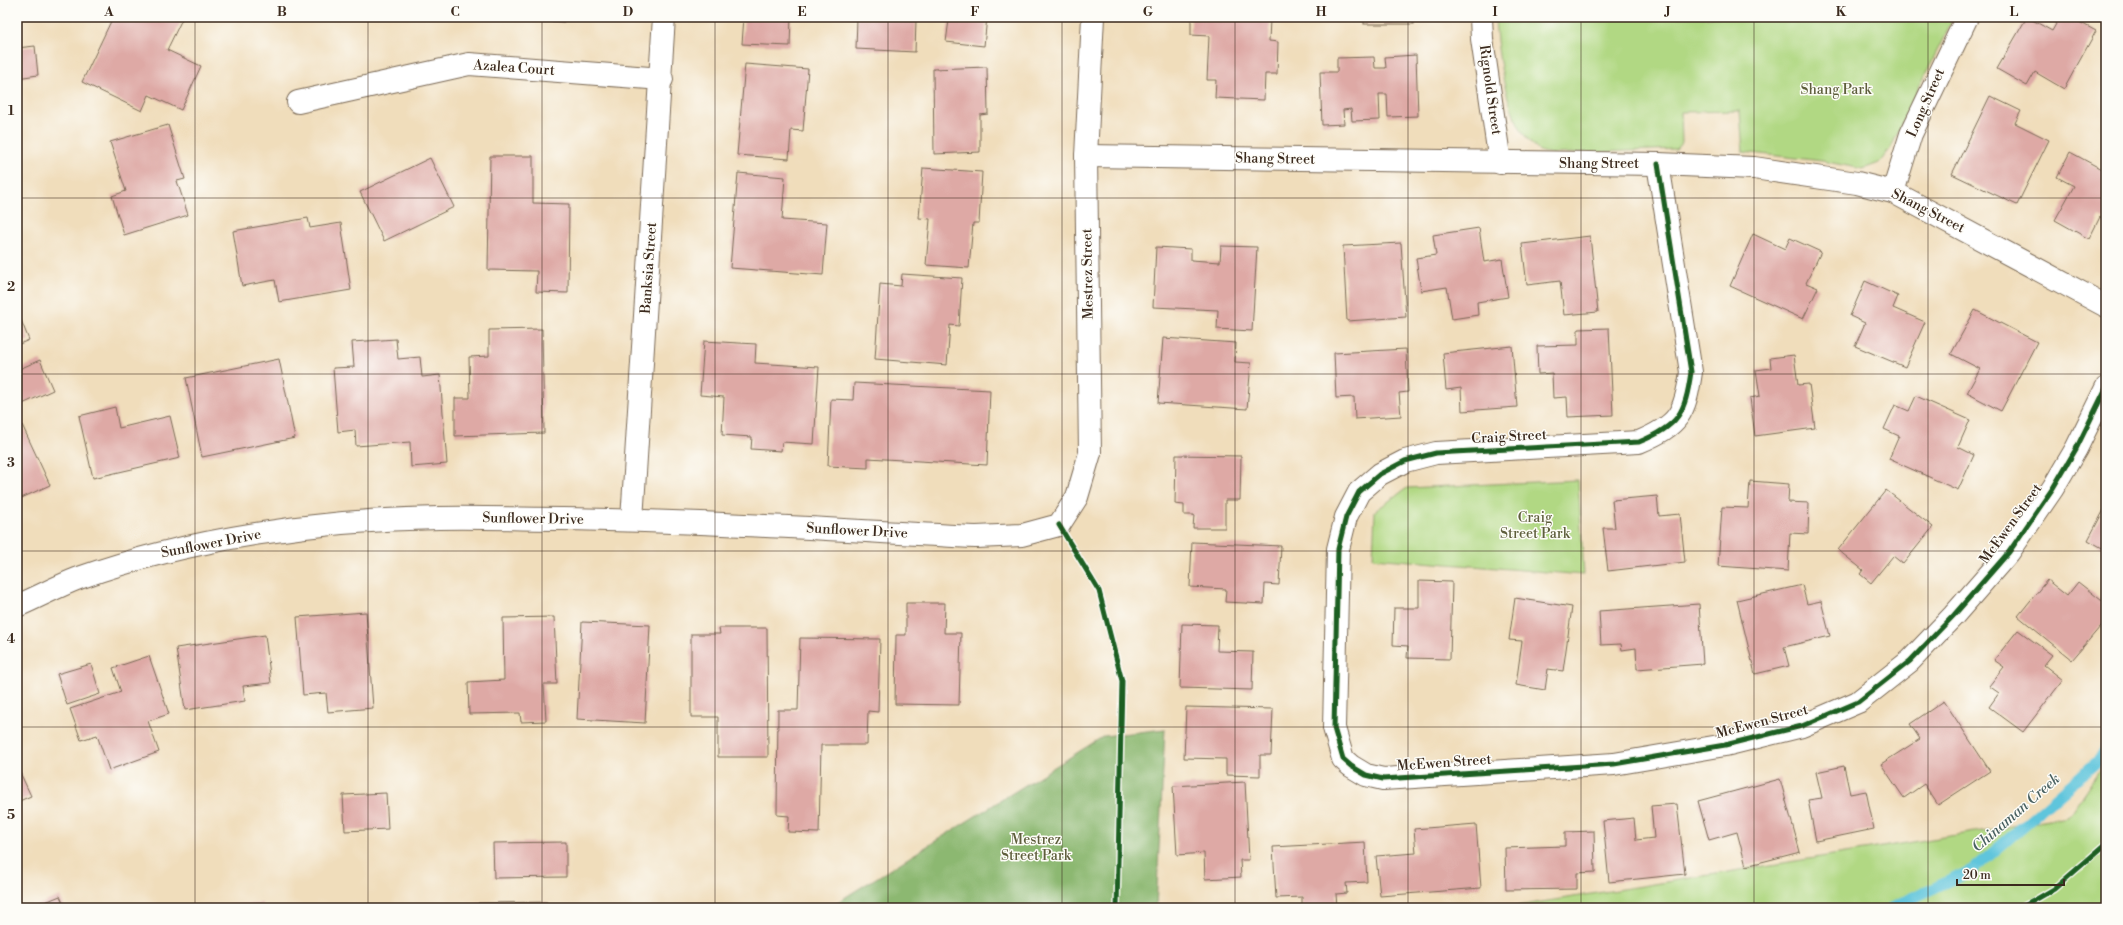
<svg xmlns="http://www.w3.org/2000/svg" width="2123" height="925" font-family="'Libre Bodoni',serif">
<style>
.green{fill:#b1d883;stroke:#768150}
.forest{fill:#8cb871;stroke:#647148}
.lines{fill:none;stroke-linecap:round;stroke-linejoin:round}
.stream{stroke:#5fc5dc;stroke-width:11}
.building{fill:#dea9a5}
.minor-casing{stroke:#7a6955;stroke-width:24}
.minor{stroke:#fff;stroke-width:22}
.cycleway-casing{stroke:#fdfcf7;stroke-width:8}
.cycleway{stroke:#1b5e20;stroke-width:5}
.grid{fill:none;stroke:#3b2a1e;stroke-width:1;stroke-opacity:0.55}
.labels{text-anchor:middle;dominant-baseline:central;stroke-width:3;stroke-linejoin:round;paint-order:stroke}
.street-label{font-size:14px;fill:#3b2a1e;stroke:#fdfcf7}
.park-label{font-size:14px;fill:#5e5e3c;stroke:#fdfcf7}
.water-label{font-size:15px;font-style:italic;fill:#486060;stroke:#fdfcf7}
.neatline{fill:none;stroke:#3b2a1e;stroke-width:1.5}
.grid-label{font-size:13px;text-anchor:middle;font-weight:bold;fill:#3b2a1e}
</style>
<rect width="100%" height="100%" fill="#fdfcf7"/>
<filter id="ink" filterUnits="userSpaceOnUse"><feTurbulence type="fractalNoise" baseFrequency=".025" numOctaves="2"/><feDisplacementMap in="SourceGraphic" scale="8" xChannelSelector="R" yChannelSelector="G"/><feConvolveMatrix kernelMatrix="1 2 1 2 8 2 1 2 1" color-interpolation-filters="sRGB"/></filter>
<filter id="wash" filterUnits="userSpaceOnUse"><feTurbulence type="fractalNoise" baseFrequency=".012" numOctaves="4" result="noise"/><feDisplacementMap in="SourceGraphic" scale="16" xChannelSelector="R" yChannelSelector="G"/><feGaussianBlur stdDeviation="0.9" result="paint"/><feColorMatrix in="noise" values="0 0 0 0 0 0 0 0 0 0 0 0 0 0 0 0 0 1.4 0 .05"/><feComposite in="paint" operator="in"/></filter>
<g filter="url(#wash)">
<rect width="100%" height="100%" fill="#f0ddbb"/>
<g class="green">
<path d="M1495 17H1954L1914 97 1891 148 1879 163 1863 169 1822 161 1743 152 1740 111 1681 112 1682 142 1676 149 1553 154C1549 153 1542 153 1538 150 1507 127 1497 54 1495 17Z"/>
<polygon points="1578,480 1584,575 1373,558 1375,511 1407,488"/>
<polygon points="2106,761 2106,908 1505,908 2068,817"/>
</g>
<polygon class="forest" points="1165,729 1156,908 828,908 1104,736"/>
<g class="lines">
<polyline class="stream" points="1892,908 1974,869 2099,760 2106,748"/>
</g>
<g id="blocks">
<g class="building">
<polygon points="113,17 183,17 167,50 201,66 181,110 149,95 142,111 82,82"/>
<polygon points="522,17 564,17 564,22 522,19"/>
<polygon points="744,17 791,17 790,46 742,44"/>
<polygon points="930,17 987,17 984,46 946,42 949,20"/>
<polygon points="1191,17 1270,19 1269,41 1278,42 1277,74 1265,74 1264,100 1215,98 1216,80 1207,80 1209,36 1191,35"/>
<rect x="1364" y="17" width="50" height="7"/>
<polygon points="2027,17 2052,31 2060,17 2070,17 2096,31 2064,89 2035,72 2027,86 1997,69"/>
<polygon points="857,18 916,20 915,52 856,49"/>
<polygon points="35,46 38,75 17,78 17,48"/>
<polygon points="1416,55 1418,116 1388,117 1387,94 1379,94 1380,120 1352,121 1351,109 1343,110 1344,124 1322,125 1320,72 1337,72 1337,58 1374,57 1375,68 1386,68 1385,57"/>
<polygon points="745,64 808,69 803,131 791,130 789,159 737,155"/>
<polygon points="987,67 988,114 980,115 980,152 934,154 933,69"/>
<polygon points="1990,96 2021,111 2015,123 2049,140 2017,205 1952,174"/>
<polygon points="168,125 185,179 177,181 188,215 124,235 112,196 126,191 110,142"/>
<polygon points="2070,152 2105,171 2106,169 2106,220 2100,217 2089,239 2055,220 2074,186 2057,177"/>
<polygon points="490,156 533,156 533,203 569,204 568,293 536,292 537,271 488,270"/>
<polygon points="430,158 454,207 384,241 360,192"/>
<polygon points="923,168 982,172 979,223 973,223 969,268 926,265 930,219 919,218"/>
<polygon points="738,173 785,177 782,220 827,223 823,275 730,268"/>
<polygon points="308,218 310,228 341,223 351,290 279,302 275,280 242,286 233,231"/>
<polygon points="1479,228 1484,262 1502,259 1508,297 1477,302 1478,315 1452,319 1447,287 1421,291 1416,258 1436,255 1433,235"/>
<polygon points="1753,234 1785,249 1790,238 1821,252 1806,283 1818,288 1803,319 1730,286"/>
<polygon points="1590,236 1598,312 1564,315 1560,281 1527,285 1522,244"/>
<polygon points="1401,243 1406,317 1347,321 1343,246"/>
<polygon points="1221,246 1257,247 1252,331 1217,329 1218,310 1153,307 1156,247 1191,249 1191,260 1220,262"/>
<polygon points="902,274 962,278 959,326 950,325 947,365 875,359 880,284 901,286"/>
<polygon points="1865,281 1898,296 1893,308 1925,322 1905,367 1855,346 1865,323 1850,316"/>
<polygon points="17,310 29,340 17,345"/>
<polygon points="1975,310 2037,342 2001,411 1967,393 1980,369 1951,354"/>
<polygon points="1609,328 1613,415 1568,417 1567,397 1553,398 1552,373 1538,374 1537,346 1578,345 1578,329"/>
<polygon points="542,329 544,433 455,436 455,398 470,398 469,357 489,356 489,330"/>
<polygon points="1163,338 1236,343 1235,362 1251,363 1247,409 1158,403"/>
<polygon points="396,339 398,359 420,357 422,377 440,375 447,464 411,467 410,442 356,446 355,430 338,432 333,368 354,367 352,342"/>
<polygon points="704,341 756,344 755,363 819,367 814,444 782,442 781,451 751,449 752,437 722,435 724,397 700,395"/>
<polygon points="1512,346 1517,407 1462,411 1461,388 1446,390 1443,353"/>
<polygon points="1406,349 1408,392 1399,393 1401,416 1355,419 1354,397 1336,398 1334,353"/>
<polygon points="1794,355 1798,385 1809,384 1815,428 1755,436 1750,398 1760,396 1756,370 1771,368 1770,358"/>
<polygon points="279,359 295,438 202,457 186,378"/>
<polygon points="40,360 53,390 18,406 17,370"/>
<polygon points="854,383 990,390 987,465 868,458 868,468 828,466 831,399 853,400"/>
<polygon points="1916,396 1970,420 1958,447 1974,455 1958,490 1889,459 1899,436 1884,429 1895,405 1909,411"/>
<polygon points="115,407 119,428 170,416 180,458 93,478 79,416"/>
<polygon points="17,414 50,485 17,500"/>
<polygon points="1176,455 1241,456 1240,500 1225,500 1225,528 1193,528 1194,515 1184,515 1184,505 1175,504"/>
<polygon points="1750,481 1789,484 1788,502 1809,503 1808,534 1790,533 1788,571 1718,566 1722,507 1748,508"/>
<polygon points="1886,490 1933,527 1903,564 1893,556 1871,583 1860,574 1863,570 1838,550"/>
<polygon points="1657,496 1659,516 1680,514 1685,562 1608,571 1603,528 1615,528 1612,500"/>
<polygon points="2106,506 2106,550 2088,540"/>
<polygon points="1192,542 1281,546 1279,585 1265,584 1264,604 1225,602 1226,589 1190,587"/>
<polygon points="2047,580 2067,596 2078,582 2106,604 2106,620 2072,660 2018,616"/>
<polygon points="1419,581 1452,582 1450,659 1407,658 1408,646 1393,645 1394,608 1419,608"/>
<polygon points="1802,585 1807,604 1821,601 1830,636 1784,647 1789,666 1755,674 1737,600"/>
<polygon points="1515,598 1572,607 1563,671 1548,669 1545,690 1516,685 1522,641 1509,640"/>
<polygon points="906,603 945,603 944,633 961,633 959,705 895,704 896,635 906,635"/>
<polygon points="1699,604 1703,664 1637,669 1636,648 1622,650 1621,644 1601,645 1599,611"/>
<polygon points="366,612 373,708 328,712 326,693 303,695 297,617"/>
<polygon points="554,617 557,684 544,684 546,721 521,722 520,713 469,714 468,682 504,680 503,618"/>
<polygon points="582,622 650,625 645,723 577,719"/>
<polygon points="1182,624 1218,625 1217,651 1253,652 1252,690 1180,688"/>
<polygon points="719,628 767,628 768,757 718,757 718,717 691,717 691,634 720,634"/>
<polygon points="2018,630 2052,655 2044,665 2063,680 2023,732 1989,707 1999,693 1989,686 2004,667 1994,660"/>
<polygon points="265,635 271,683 243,686 245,701 185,710 176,648"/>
<polygon points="800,638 880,639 878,712 868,711 867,745 821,745 819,833 788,832 789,816 777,815 778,710 798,710"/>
<polygon points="149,656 169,714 148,721 159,752 109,770 97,735 81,740 70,709 121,692 113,668"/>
<polygon points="91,664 100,694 67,705 57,674"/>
<polygon points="1944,701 1990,771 1938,805 1924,784 1904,798 1881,764 1920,739 1910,724"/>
<polygon points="1186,707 1273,709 1271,755 1260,755 1260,776 1226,775 1226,759 1184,758"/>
<polygon points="17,766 31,796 17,802"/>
<polygon points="1844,766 1850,794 1866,791 1874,829 1816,841 1808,800 1822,798 1816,772"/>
<polygon points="1780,779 1800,852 1746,866 1737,832 1709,840 1698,801"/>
<polygon points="1245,782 1249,860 1240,860 1241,877 1205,879 1204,853 1177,855 1173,786"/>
<polygon points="386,793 388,829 345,831 343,795"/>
<polygon points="1677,804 1685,874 1609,882 1603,821 1634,818 1636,840 1654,838 1651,806"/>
<polygon points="1476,824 1481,888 1380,896 1376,856 1416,853 1414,829"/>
<polygon points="1594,831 1595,872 1577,873 1577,889 1506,890 1505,848 1565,846 1565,832"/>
<polygon points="566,842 566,877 494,878 493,843"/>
<polygon points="1365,842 1367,882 1346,883 1347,893 1336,894 1337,908 1302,908 1302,897 1276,898 1273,847"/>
<polygon points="60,896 65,908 31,908"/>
<polygon points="547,902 547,908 478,908 478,903"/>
<polygon points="262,903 263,908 183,908 183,907"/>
</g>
</g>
</g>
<g filter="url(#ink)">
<use href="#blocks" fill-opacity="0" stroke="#7a6955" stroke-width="1"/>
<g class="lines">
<g class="minor-casing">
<g id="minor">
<polyline points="1481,17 1482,39 1500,163"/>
<polyline points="298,102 469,64 662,79"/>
<polyline points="1086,156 1658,164 1754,168 1857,183 1893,192 2106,306"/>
<path d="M1658 164 1691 372C1685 414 1679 425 1639 442L1436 453 1405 461 1380 474 1359 492 1346 517 1338 549 1334 728 1343 759 1351 766 1366 775 1383 779 1614 764 1725 745 1802 726 1858 702 1910 661 1954 615 2009 552 2053 488 2076 449 2106 388"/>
<polyline points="1893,192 1911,134 1967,17"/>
<polyline points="632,520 664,17"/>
<path d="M17 606C38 597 58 586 79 578 191 538 320 520 439 518 480 517 521 519 561 519 699 521 838 530 976 537L1022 535 1059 525 1077 497 1090 453 1086 156 1093 17"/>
</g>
</g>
<use href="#minor" class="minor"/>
<g class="cycleway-casing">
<g id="cycleway">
<path d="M1658 164 1691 372C1685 414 1679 425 1639 442L1436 453 1405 461 1380 474 1359 492 1346 517 1338 549 1334 728 1343 759 1351 766 1366 775 1383 779 1614 764 1725 745 1802 726 1858 702 1910 661 1954 615 2009 552 2053 488 2076 449 2106 388"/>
<polyline points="1059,525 1099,591 1122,681 1117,908"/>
<polyline points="2021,908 2054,889 2106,844"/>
</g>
</g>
<use href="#cycleway" class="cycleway"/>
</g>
</g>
<path class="grid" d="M195 17V908M368 17V908M542 17V908M715 17V908M888 17V908M1062 17V908M1235 17V908M1408 17V908M1581 17V908M1754 17V908M1928 17V908M17 198H2106M17 374H2106M17 551H2106M17 727H2106"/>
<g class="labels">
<g class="street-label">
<text transform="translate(514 68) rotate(4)">Azalea Court</text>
<text transform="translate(1490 90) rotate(82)">Rignold Street</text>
<text transform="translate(1926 103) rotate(-66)">Long Street</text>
<text transform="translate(1275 159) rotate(1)">Shang Street</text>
<text x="1599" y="164">Shang Street</text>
<text transform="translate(1928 211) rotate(27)">Shang Street</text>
<text transform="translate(649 268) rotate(-86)">Banksia Street</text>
<text transform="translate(1088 274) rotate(-91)">Mestrez Street</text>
<text transform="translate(1509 437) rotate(-3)">Craig Street</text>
<text transform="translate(533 519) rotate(1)">Sunflower Drive</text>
<text transform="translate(2011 524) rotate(-54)">McEwen Street</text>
<text transform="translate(857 531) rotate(3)">Sunflower Drive</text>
<text transform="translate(211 544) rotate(-11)">Sunflower Drive</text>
<text transform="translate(1762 722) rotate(-15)">McEwen Street</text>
<text transform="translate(1444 763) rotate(-4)">McEwen Street</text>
</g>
<g class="park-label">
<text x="1836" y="90">Shang Park</text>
<text x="1535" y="518">Craig<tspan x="1535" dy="16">Street Park</tspan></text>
<text x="1036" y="840">Mestrez<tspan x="1036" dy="16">Street Park</tspan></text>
</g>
<g class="water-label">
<text transform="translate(2016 813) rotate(-41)">Chinaman Creek</text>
</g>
</g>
<rect width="2123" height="925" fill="none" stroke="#fdfcf7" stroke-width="44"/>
<path d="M1957 879v6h107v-6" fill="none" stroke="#3b2a1e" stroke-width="2"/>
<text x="1963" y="879" font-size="12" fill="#3b2a1e" stroke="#fdfcf7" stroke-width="3" paint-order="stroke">20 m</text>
<rect x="22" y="22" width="2079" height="881" class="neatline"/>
<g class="grid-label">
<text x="109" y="16">A</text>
<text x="282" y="16">B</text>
<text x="455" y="16">C</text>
<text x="628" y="16">D</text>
<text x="802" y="16">E</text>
<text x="975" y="16">F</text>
<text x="1148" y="16">G</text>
<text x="1321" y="16">H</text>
<text x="1495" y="16">I</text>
<text x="1668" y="16">J</text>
<text x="1841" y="16">K</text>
<text x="2014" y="16">L</text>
<text x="11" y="115">1</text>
<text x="11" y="291">2</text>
<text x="11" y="467">3</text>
<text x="11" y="643">4</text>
<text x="11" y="819">5</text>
</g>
</svg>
